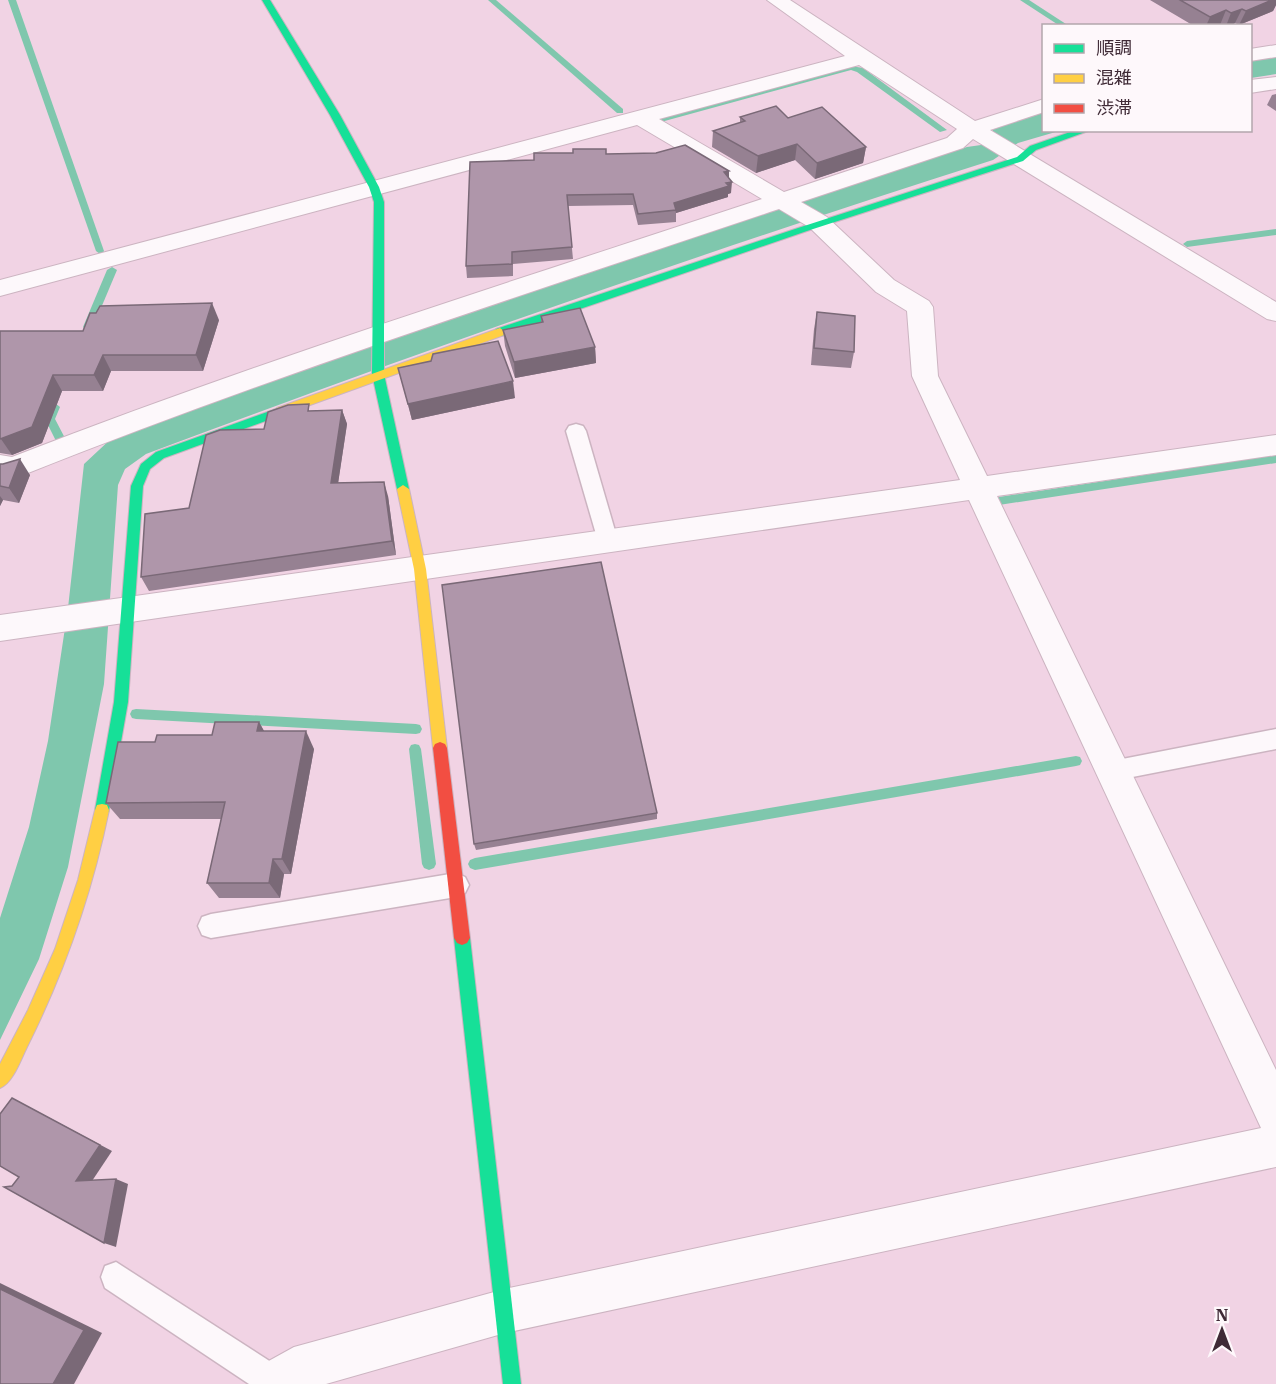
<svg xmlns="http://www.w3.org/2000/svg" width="1276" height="1384" font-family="'IBM Plex Serif','Noto Sans JP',serif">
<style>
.water{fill:#7fc7ad}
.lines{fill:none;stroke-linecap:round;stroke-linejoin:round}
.stream{fill:#7fc7ad;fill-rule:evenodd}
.lane-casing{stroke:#ccb4c1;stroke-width:3}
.street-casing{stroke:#ccb4c1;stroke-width:2}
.fast-casing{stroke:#ccb4c1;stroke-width:2}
.slow-casing{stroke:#ccb4c1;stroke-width:2}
.jam-casing{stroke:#ccb4c1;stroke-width:2}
.lane{fill:#fdf8fb;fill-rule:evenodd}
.street{fill:#fdf8fb;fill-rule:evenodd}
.fast{fill:#16e098;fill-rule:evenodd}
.slow{fill:#ffcf43;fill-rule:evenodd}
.jam{fill:#f24e42;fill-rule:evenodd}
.wall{fill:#968192}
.shaded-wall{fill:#7a6977}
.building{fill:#af96aa;stroke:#7a6977;stroke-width:1.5}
</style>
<rect width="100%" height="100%" fill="#f1d3e4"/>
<g class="water">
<polygon points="1276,56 1276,74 1251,78 1250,60"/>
<path d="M1043 112 1044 130 1059 131 1018 143 993 160C708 251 426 349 146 454L125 469 118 485 104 684 68 867 39 959 0 1040V918L29 827 48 741 68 608 84 464 114 436C397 335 681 239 967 147L981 145 994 129Z"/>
</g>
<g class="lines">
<g class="stream">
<polygon points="8,0 16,0 104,251 103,253 100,254 96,251"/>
<polygon points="488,0 496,0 623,109 623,113 617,113"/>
<polygon points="1020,0 1029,0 1069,26 1060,26"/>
<polygon points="851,66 863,68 947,130 940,132 857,72 851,70 661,122 654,120"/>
<polygon points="1276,229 1276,235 1187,247 1183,244 1187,241"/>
<polygon points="112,267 117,270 93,327 88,330 85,329 83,327 107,270"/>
<polygon points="55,403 60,407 55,419 67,442 62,446 58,445 45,419 51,405"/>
<polygon points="1276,455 1276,463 999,505 994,501 999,497"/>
<polygon points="136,709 416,724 420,725 422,729 420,733 416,734 136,719 132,718 130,714 132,710"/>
<polygon points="415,744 419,745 421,749 436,864 434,868 429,870 424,868 422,864 409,749 411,745"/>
<polygon points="1076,756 1080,757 1082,761 1080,765 1076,766 475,870 470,868 468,864 470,860 475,858"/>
</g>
<g class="lane-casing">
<g id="lane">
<polygon points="576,424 583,426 586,431 618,541 615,547 608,549 601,547 598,541 566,431 569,426"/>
<polygon points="1276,729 1276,749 1112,781 1104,778 1100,771 1104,764 1112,761"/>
<polygon points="456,873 465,877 469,885 465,893 456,897 211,938 202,935 198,926 202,917 211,914"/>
<polygon points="116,1262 285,1371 289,1384 249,1384 105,1288 101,1277 105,1266"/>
</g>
</g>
<g class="street-casing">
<g id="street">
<path d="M767 0H790L975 121 1044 99V112L990 130 1276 302V321L1267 319 973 139 963 148 801 202 827 217 894 280 929 301 933 307 938 376 987 476 1276 435V455L997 496 1276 1070V1167L505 1333 326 1384H249L256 1368 294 1347 505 1289 1261 1128 969 500 0 641V615L960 480 912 376 907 311 876 292 809 227 779 209C526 294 271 376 23 475L13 478 0 475V455L12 457C258 361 511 282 762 199L637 125 0 296V280L845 56ZM859 65 957 129 947 138 784 192 659 119Z"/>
<polygon points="1276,45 1276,57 1250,61 1250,49"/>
<polygon points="1276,77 1276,89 1250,93 1250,80"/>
</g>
</g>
<g class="fast-casing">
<g id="fast">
<polygon points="262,0 270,0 340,115 379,187 384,202 384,374 409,489 403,493 397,489 372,374 374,202 369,187 330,115"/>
<polygon points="1076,130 1091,130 1036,150 1023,161 807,231 504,335 500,336 495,332 496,329 801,227 1017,157 1030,146"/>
<polygon points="281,407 287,411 285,414 164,458 150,469 143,486 128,702 109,810 107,815 102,816 97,815 95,810 114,702 131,486 141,464 156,452"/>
<polygon points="462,931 467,933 470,938 521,1384 503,1384 454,938 457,933"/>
</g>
</g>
<g class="slow-casing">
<g id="slow">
<polygon points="500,328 505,332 504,335 285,414 281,415 275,411 277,408"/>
<polygon points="403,485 409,489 426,569 447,748 445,752 440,754 435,752 433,748 414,569 397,489"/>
<path d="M102 804 107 805 109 810C92 893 65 971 27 1047 21 1059 13 1083 0 1088V1064L28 1010 55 949 78 880 95 810 97 805Z"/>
</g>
</g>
<g class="jam-casing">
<polygon id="jam" points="440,742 445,744 447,748 470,938 467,943 462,945 457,943 454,938 433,748 435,744"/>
</g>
<use href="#lane" class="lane"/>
<use href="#street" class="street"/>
<use href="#fast" class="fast"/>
<use href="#slow" class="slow"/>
<use href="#jam" class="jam"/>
</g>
<g class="wall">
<polygon points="1150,0 1276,0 1276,5 1273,11 1239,25 1235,23 1230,26 1194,26"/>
<polygon points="1276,94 1276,111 1267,105 1272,95"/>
<polygon points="740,117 788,118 866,147 863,163 815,179 795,160 756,173 712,147 713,131 740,123"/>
<polygon points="606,154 729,178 731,193 728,194 728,197 676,213 676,222 638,225 633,205 568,206 573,259 513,264 513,276 467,278 466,266 534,160"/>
<polygon points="817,312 854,352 851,368 811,365 814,329"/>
<polygon points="541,316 595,347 596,363 515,378 505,346 503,330 541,323"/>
<polygon points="219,320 203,371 111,371 103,391 62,391 42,443 12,455 0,453 0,331 83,331"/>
<polygon points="431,361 515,398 412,420 398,368"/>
<polygon points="342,410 347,424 338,483 388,496 396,555 149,591 141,577 189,508 264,429 311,411"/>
<polygon points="0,464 30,475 19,503 3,500 0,506"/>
<polygon points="259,722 264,731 314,749 291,874 284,874 280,898 219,898 207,883 221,819 120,819 106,803 155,742 212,735"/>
<polygon points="657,813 657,819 476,850 474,844"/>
</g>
<g class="shaded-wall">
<polygon points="1272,0 1276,0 1276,5 1273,11 1239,25 1246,11"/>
<polygon points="1242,9 1235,23 1230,26 1226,26 1231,13"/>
<polygon points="1226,10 1220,25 1206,26 1210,17"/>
<polygon points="797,144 795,160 756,173 758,156"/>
<polygon points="866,147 863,163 815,179 817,163"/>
<polygon points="729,171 729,182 724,172"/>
<polygon points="732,182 731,193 728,194 728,197 676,213 674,203"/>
<polygon points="212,303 219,320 203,371 196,355"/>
<polygon points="595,347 596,363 515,378 514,362"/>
<polygon points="103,355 111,371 103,391 94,375"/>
<polygon points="53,375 62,391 42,443 12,455 1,439"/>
<polygon points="513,381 515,398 412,420 408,404"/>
<polygon points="342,410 347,424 336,497 331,483"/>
<polygon points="20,459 30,475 19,503 9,488"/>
<polygon points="384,482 388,496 396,555 392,541"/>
<polygon points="0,496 3,500 0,506"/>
<polygon points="259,722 269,740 257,731"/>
<polygon points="306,731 314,749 291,874 282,859"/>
<polygon points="273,859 284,874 280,898 269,883"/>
<polygon points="12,1098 112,1151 88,1187 76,1181"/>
<polygon points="116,1179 128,1184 116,1247 104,1243"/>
<polygon points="0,1283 102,1333 74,1384 53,1384 0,1289"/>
</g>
<g class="building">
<polygon points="1180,0 1272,0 1246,11 1242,9 1231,13 1226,10 1210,17"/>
<polygon points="776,106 788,118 822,107 866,147 817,163 797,144 758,156 713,131 745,121 740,117"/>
<polygon points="685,145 729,171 724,172 732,182 726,183 729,186 674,203 676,210 638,214 633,194 567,195 572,247 512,252 512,264 466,266 470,162 534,160 534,153 573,153 573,149 606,149 606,154 656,153"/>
<polygon points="212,303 196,355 103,355 94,375 53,375 32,427 0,439 0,331 83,331 90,313 96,313 100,306"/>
<polygon points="580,308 595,347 514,362 503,330 543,322 541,316"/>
<polygon points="817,312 855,316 854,352 814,348"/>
<polygon points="498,341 513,381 408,404 398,368 431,361 433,354"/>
<polygon points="309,404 308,411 342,410 331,483 384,482 392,541 141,577 145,514 189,508 206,435 220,430 264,429 268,412 288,405"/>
<polygon points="20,459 9,488 0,486 0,464 3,464"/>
<polygon points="601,562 657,813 474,844 442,585"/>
<polygon points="215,722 259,722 257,731 306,731 282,859 273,859 269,883 207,883 225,802 106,803 118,742 155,742 157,735 212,735"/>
<polygon points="12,1098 100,1145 76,1181 116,1179 104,1243 4,1187 12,1186 19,1177 0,1166 0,1114"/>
<polygon points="0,1289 84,1330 53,1384 0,1384"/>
</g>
<rect x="1042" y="24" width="210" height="108" fill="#fef8fb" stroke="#b2a6ac" stroke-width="1.5"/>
<rect x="1054" y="44" width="30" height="9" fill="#16e098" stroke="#b2a6ac" stroke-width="1.5"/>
<text x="1096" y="54" font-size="18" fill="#3f2a36">順調</text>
<rect x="1054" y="74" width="30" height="9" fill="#ffcf43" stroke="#b2a6ac" stroke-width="1.5"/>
<text x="1096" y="84" font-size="18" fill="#3f2a36">混雑</text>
<rect x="1054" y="104" width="30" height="9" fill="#f24e42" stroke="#b2a6ac" stroke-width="1.5"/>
<text x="1096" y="114" font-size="18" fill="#3f2a36">渋滞</text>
<g transform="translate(1222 1330)" stroke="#fef8fb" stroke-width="4.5" paint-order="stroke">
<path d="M0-4.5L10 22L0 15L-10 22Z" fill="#3f2a36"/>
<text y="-9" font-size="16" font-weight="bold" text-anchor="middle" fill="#3f2a36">N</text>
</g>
</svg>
